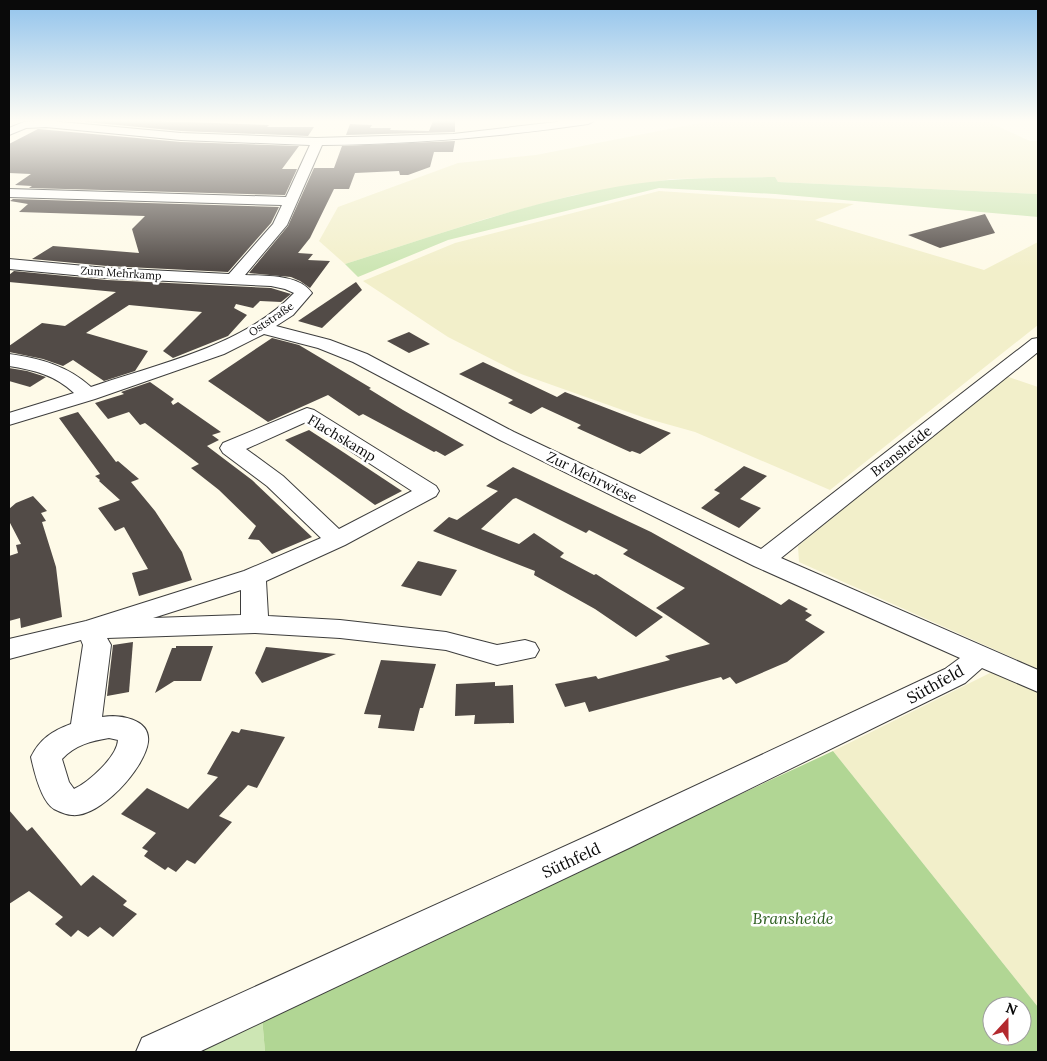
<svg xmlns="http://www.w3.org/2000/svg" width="1047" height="1061" font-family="Lora,serif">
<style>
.farmland{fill:#f2efca}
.green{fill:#cde6b4}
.forest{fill:#b1d694;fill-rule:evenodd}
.building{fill:#524b47}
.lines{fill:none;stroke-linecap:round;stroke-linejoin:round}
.street-casing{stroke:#3d3d3d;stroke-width:2}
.street{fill:#fff;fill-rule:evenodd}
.labels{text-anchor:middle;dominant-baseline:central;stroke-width:5;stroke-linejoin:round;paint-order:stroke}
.far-street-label{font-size:11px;fill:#0a0a0a;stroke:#fff}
.street-label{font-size:14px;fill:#0a0a0a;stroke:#fff}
.near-street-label{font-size:16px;fill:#0a0a0a;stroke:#fff}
.near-park-label{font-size:16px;font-style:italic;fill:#2b5d1e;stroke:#fff}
</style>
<rect width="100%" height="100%" fill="#fefae8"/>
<g class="farmland">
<polygon points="710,121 986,121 1030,141 1038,141 1038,194 778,182 774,177 672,179 574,195 485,219 345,264 319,241 338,207 458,163 536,155"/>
<polygon points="659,191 854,204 815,220 984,270 1038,242 1038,325 830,490 695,432 645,418 521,374 448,337 363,281 455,243"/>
<polygon points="1006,376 1038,387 1038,669 799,562 798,546"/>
<polygon points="996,670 1038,688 1038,1007 833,751"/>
</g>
<g class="green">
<path d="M775 177 778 182 1038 194V217L775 194 659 188 448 240 358 277 345 264C440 234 535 199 634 184 680 177 728 178 775 177Z"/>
<polygon points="262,1017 265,1052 186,1052"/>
</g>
<path class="forest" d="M833 751 1038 1007V1052H265L262 1017ZM992 1006H1022V1036H992Z"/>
<g class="building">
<polygon points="75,121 160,121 269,125 267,127 314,127 308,136 181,131"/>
<polygon points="433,121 455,121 455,132 346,135 350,124 372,125 370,128 391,128 390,130 429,131"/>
<polygon points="38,129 181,142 299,146 282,169 297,169 285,195 29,188 32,186 15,185 31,174 9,173 9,144"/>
<polygon points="455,141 453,152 434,152 430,167 408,175 400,175 399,171 355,173 349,189 334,189 310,238 298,253 313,254 308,260 330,261 310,288 300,281 291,277 249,273 288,226 314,168 334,168 342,146"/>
<polygon points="13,199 279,207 271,223 228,272 107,266 32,259 53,246 139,253 132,229 145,216 19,212 28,204 10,201"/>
<polygon points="985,214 995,233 940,248 908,235"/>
<polygon points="14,271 107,280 271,288 291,294 281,302 260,301 253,308 236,304 234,308 247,315 228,336 173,358 163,351 202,312 129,305 86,333 148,351 135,371 104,381 73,360 63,366 43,359 9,352 9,346 42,323 65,326 116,292 9,282 9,275"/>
<polygon points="356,282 362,290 322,328 298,321"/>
<polygon points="409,332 430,344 409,353 387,341"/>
<polygon points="272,338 299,345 371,388 369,389 403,410 464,445 445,456 436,451 434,452 363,414 359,416 328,395 268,422 208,381"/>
<polygon points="483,362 557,397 565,392 671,433 640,454 632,451 630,452 577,428 581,425 542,407 531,414 508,403 513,400 459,374"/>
<polygon points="9,368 27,371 46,377 30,387 9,381"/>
<polygon points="150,382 174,399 171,402 173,405 178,402 221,432 212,435 219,440 207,446 252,480 312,537 272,554 259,540 248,539 256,526 219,490 191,468 199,464 145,423 140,425 129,412 108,419 95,403 124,394 121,392"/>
<polygon points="78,412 116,462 118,461 139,479 131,482 155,511 182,552 192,580 139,596 132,573 148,569 124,527 115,531 98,508 120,500 99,481 100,480 95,476 100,474 59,418"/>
<polygon points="309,430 340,450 402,491 375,505 285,440"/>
<polygon points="744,466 767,476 740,499 761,508 739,528 701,508 720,493 714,490"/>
<polygon points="513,467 651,532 781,605 789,599 808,609 805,611 812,615 805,620 825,632 787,662 736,684 730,677 723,680 721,677 589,712 585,702 565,707 555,684 596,676 598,679 670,660 665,656 710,644 656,608 685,588 623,554 628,550 589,530 586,533 516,498 513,499 481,529 519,544 534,533 564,553 560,557 594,575 596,574 663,617 636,637 595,609 534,575 535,571 433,531 449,517 457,520 498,491 486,486"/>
<polygon points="33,496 47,511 41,513 46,521 42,522 56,567 62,617 21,628 20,618 9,621 9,556 18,553 16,545 21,544 9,521 9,509 16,503"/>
<polygon points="418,561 457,570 441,596 401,586"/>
<polygon points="133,642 129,692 107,696 113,645"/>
<polygon points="176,646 213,646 201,681 174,681 155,693 172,648 176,648"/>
<polygon points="266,647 336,654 262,683 255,673"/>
<polygon points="381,660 436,664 423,708 420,708 414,731 378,728 381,715 364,714"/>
<polygon points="495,682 495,686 513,685 514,723 474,724 475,715 455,716 456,684"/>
<polygon points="241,729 285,737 257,788 248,785 219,816 232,822 195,864 187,860 176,872 168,867 165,870 144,856 148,851 142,848 156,833 121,814 147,788 188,809 218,777 207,774 232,731 239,733"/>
<polygon points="9,810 27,831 32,827 81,886 93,875 127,901 123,905 137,914 113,937 100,927 88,937 78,930 71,937 55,924 63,917 29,891 9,904"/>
</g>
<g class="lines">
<g class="street-casing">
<g id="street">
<path d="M50 121 181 133 316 138 453 134 565 121H594L588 124C499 137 412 144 322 145L287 225 245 275C265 276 299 274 312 293L293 315 276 326 330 340 367 354 514 432 761 549 1032 339 1038 338V352L781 558 1038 670V692L982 668 965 683 629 848 199 1052H136L142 1038 605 828 945 669 960 658 754 566 500 440 353 362 318 348 264 334 224 354 95 399 9 425V413L74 393C55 375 34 370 9 366V354C40 358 68 366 91 387 158 364 244 346 294 293L285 289 271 286 107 278 9 269V259L107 268 229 274 273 224 282 205 9 197V189L286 197 310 145 181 140 46 127 26 128 9 135V128L24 122Z"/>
<path d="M307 408 314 410 436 486 439 491 436 496 345 545 266 581 268 616 340 620 446 632 497 645 525 640 535 643 539 650 535 657 497 665 446 650 340 638 255 633 107 638 111 645 102 717C118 714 151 718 148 742 145 768 100 818 72 815 67 815 58 811 54 809 41 801 34 771 31 757 40 739 52 731 71 724L83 645 81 640 9 659V639L86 621 244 571 321 538 267 486 223 453 220 448 223 443ZM306 422 412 491 339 529 283 476 246 449ZM241 590V615L153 618ZM109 738 118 740C117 757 89 782 74 789L69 782 62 759C75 745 91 741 109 738Z"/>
</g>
</g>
<use href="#street" class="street"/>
</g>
<linearGradient id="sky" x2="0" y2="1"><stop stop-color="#91c3ec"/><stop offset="0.45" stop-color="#fffdf5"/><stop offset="1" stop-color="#fffdf5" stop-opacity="0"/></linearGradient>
<rect width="1047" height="269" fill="url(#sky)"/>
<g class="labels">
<g class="far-street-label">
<text transform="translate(121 273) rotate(4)">Zum Mehrkamp</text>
<text transform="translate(271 319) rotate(-34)">Oststraße</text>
</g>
<g class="street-label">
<text transform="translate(342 438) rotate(31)">Flachskamp</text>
<text transform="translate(901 451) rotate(-38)">Bransheide</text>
<text transform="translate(592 477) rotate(26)">Zur Mehrwiese</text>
</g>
<g class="near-street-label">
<text transform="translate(935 684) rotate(-29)">Süthfeld</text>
<text transform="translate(571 860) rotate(-25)">Süthfeld</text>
</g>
<g class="near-park-label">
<text x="793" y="918">Bransheide</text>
</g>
</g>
<rect width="1047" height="1061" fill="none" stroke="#0a0a0a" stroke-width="20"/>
<g transform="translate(1007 1021) rotate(21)"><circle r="24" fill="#ffffff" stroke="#9d9d9d"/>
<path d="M0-4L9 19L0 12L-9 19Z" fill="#b3292e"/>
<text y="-8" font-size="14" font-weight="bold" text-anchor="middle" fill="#0a0a0a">N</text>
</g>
</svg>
